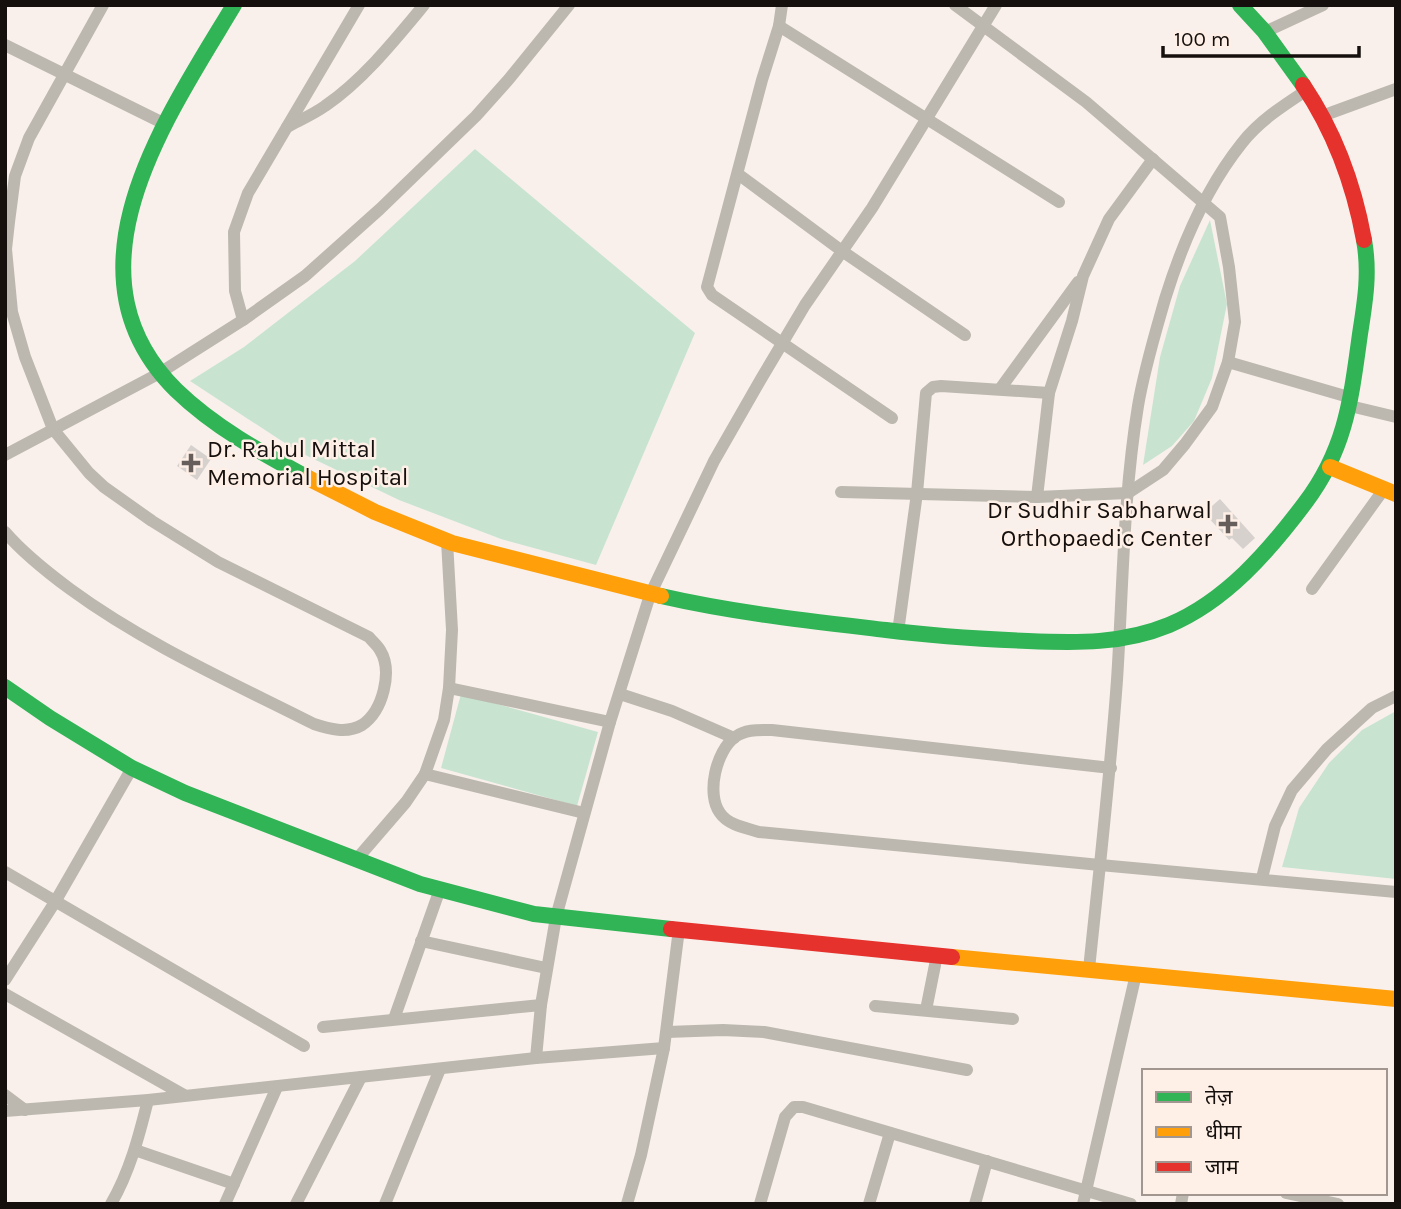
<svg xmlns="http://www.w3.org/2000/svg" width="1401" height="1209" font-family="Karla,'Noto Sans Devanagari',sans-serif">
<style>
.green{fill:#c8e4d1}
.building{fill:#d7d1cd}
.lines{fill:none;stroke-linecap:round;stroke-linejoin:round}
.street{stroke:#bcb8af;stroke-width:12}
.fast{stroke:#30b455;stroke-width:16}
.slow{stroke:#ff9f0a;stroke-width:16}
.jam{stroke:#e5322d;stroke-width:16}
.poi-dot{fill:#655e5b;stroke:#feefe7;stroke-width:2.5}
.labels{text-anchor:middle;dominant-baseline:central;stroke-width:5;stroke-linejoin:round;paint-order:stroke}
.poi-label{font-size:24px;fill:#15100d;stroke:#feefe7;text-anchor:start}
</style>
<rect width="100%" height="100%" fill="#f9f0ec"/>
<g class="green">
<polygon points="475,149 695,333 596,565 501,539 399,500 297,451 190,381 244,347 355,261"/>
<polygon points="1210,220 1227,304 1212,378 1194,421 1172,446 1143,465 1160,357 1180,286"/>
<polygon points="461,694 598,732 577,806 441,768"/>
<polygon points="1396,711 1396,879 1282,867 1299,808 1329,763 1362,730"/>
</g>
<g class="building">
<polygon points="191,445 211,459 197,480 177,466"/>
<polygon points="1220,499 1255,538 1243,549 1232,538 1229,540 1204,513"/>
</g>
<g class="lines">
<g class="street">
<polyline points="782,5 779,26 762,80 707,287 712,295 892,418"/>
<polyline points="779,26 1059,202"/>
<polyline points="1265,32 1323,5"/>
<polyline points="5,45 165,124"/>
<polyline points="1322,116 1396,89"/>
<path d="M287 127C300 120 314 114 325 106 363 80 395 40 424 5"/>
<polyline points="738,174 842,251 965,335"/>
<polyline points="243,320 235,291 234,232 248,193 359,5"/>
<polyline points="1228,362 1352,398"/>
<polyline points="1000,389 1078,282"/>
<polyline points="1350,406 1396,417"/>
<polyline points="5,455 158,374 243,320 305,276 380,209 476,116 509,79 569,5"/>
<polyline points="841,492 1037,497 1128,493 1163,470 1185,444 1212,407 1228,362 1235,322 1229,267 1220,217 1086,102 955,5"/>
<polyline points="1037,497 1049,393 1072,321 1083,276 1109,219 1153,159"/>
<path d="M5 532C24 554 47 572 70 589 145 644 231 682 314 724 329 729 347 734 362 725 383 711 393 671 380 650 377 645 372 641 369 637L218 562 152 521 104 487 89 473 53 429 25 357 12 312 6 249 9 222 15 176 29 138 103 5"/>
<polyline points="447,541 452,630 449,688"/>
<polyline points="1312,589 1384,489"/>
<polyline points="898,632 917,493 926,393 933,387 941,386 1049,393"/>
<polyline points="620,694 672,711 734,738"/>
<path d="M1111 768 772 730C759 730 746 729 735 737 716 751 706 794 720 813 728 825 746 828 759 832L1100 865 1396 892"/>
<polyline points="584,813 425,774 444,720 449,688 610,722"/>
<polyline points="356,860 406,802 425,774"/>
<polyline points="5,872 304,1046"/>
<polyline points="1262,878 1275,826 1292,790 1327,749 1372,708 1396,696"/>
<polyline points="421,941 546,968"/>
<path d="M1089 969C1099 873 1110 777 1117 680 1123 589 1123 497 1138 406 1144 370 1155 334 1165 299 1182 244 1206 188 1242 143 1259 121 1284 105 1307 90"/>
<polyline points="5,980 55,902 132,768"/>
<polyline points="5,994 184,1095"/>
<polyline points="875,1006 1013,1019"/>
<polyline points="926,1010 937,955"/>
<polyline points="394,1019 440,889"/>
<polyline points="323,1027 541,1005"/>
<polyline points="667,1032 723,1030 764,1032 967,1070"/>
<polyline points="536,1058 541,1005 556,917 610,722 650,595 714,461 761,379 805,305 872,208 996,5"/>
<polyline points="5,1095 25,1110"/>
<polyline points="5,1111 148,1100 536,1058 664,1048"/>
<polyline points="135,1150 234,1184"/>
<polyline points="1286,1193 1338,1204"/>
<path d="M111 1204C130 1171 139 1136 148 1100"/>
<polyline points="225,1204 277,1087"/>
<polyline points="296,1204 361,1077"/>
<polyline points="385,1204 440,1069"/>
<polyline points="627,1204 641,1155 664,1048 679,929"/>
<polyline points="760,1204 785,1117 794,1107 803,1107 1131,1204"/>
<polyline points="869,1204 890,1133"/>
<polyline points="975,1204 987,1161"/>
<polyline points="1083,1204 1136,974"/>
<polyline points="1181,1204 1183,1193"/>
</g>
<g class="fast">
<path d="M234 5C167 117 57 272 176 390 214 427 262 453 308 478"/>
<polyline points="1240,5 1264,31 1303,85"/>
<path d="M661 596C735 613 810 621 886 630 933 636 980 639 1028 641 1077 643 1123 644 1169 625 1226 601 1269 551 1305 503 1346 449 1351 399 1360 334 1365 302 1370 273 1364 240"/>
<polyline points="5,687 50,718 132,768 185,793 420,884 534,914 671,929"/>
</g>
<g class="slow">
<polyline points="1330,467 1396,494"/>
<polyline points="308,478 375,512 452,543 661,596"/>
<polyline points="952,957 1396,999"/>
</g>
<g class="jam">
<path d="M1303 85C1334 131 1354 185 1364 240"/>
<polyline points="671,929 952,957"/>
</g>
</g>
<g class="poi-dot">
<path d="M187.5 452.5h7v7h7v7h-7v7h-7v-7h-7v-7h7z"/>
<path d="M1224.5 513.5h7v7h7v7h-7v7h-7v-7h-7v-7h7z"/>
</g>
<g class="labels">
<g class="poi-label">
<text x="207" y="449">Dr. Rahul Mittal<tspan x="207" dy="28">Memorial Hospital</tspan></text>
<text x="1212" y="510" text-anchor="end">Dr Sudhir Sabharwal<tspan x="1212" dy="28">Orthopaedic Center</tspan></text>
</g>
</g>
<rect width="1401" height="1209" fill="none" stroke="#15100d" stroke-width="14"/>
<rect x="1142" y="1069" width="245" height="126" fill="#feefe7" stroke="#a19690" stroke-width="2"/>
<rect x="1156" y="1092" width="35" height="10" fill="#30b455" stroke="#a19690" stroke-width="2"/>
<text x="1205" y="1104" font-size="21" fill="#15100d">तेज़</text>
<rect x="1156" y="1127" width="35" height="10" fill="#ff9f0a" stroke="#a19690" stroke-width="2"/>
<text x="1205" y="1139" font-size="21" fill="#15100d">धीमा</text>
<rect x="1156" y="1162" width="35" height="10" fill="#e5322d" stroke="#a19690" stroke-width="2"/>
<text x="1205" y="1174" font-size="21" fill="#15100d">जाम</text>
<path d="M1163 46v10h196v-10" fill="none" stroke="#15100d" stroke-width="3.5"/>
<text x="1174" y="46" font-size="21" fill="#15100d" stroke="#feefe7" stroke-width="5" paint-order="stroke">100 m</text>
</svg>
